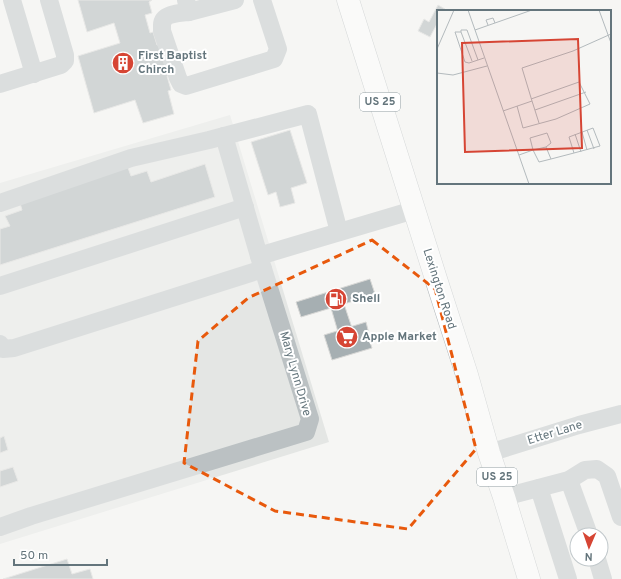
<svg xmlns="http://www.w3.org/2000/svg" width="621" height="579" font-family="Overpass,sans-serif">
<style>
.built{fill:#e4e6e4}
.building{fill:#a6afb2;stroke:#d8d8d6}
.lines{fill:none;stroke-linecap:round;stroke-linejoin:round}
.major-casing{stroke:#afb5b8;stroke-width:23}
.minor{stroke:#bbc1c3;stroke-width:18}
.major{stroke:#fff;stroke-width:22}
.marked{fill:none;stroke:#e8590c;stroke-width:3;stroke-dasharray:8 5;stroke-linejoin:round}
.labels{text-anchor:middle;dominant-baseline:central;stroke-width:4;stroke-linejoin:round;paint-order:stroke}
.shield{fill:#fff;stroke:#929ea3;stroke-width:1}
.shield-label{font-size:11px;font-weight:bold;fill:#64757c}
.poi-label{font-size:12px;font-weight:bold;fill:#64757c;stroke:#fff;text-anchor:start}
.street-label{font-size:12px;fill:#64757c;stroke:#fff}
.inset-road{fill:none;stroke:#b3babd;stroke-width:1}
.view{fill:#d64534;fill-opacity:0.15;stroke:#d64534;stroke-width:2}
.inset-edge{fill:none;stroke:#64757c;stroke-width:2}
</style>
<rect width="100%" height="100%" fill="#f6f6f4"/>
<polygon class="built" points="230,115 329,442 0,544 0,183"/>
<g class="building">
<polygon points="78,0 152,0 149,2 152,13 145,15 150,33 153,32 157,45 159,45 168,76 167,76 171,90 168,91 174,114 143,123 135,100 94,113 78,56 120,43 114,23 87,32"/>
<polygon points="438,5 445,9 444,11 438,11 438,22 430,37 418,31 424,19 429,22"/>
<polygon points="290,130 307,183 291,188 295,203 280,207 276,192 268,195 251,142"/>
<polygon points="205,164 215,197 0,265 0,229 10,226 5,216 22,210 19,200 127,165 131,176 147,171 151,182"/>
<polygon points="370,279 375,294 344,304 352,328 338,332 331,308 301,317 296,302"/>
<polygon points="366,322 370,338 369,339 372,348 332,360 324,335"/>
<polygon points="4,436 8,450 0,453 0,438"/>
<polygon points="13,467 18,481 0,487 0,471"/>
<polygon points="67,559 72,574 90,569 93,579 3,579"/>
</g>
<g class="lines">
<g class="major-casing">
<polyline id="major" points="348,0 437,282 467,375 489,453 504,497 529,579"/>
</g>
<g class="minor">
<polyline points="12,0 34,74"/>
<path d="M186 0 189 12C181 13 162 13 162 25 162 27 162 29 162 31L178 78 181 84 186 86 274 59 278 49 262 0"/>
<polyline points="189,12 235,0"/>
<polyline points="0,84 61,65 65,61 65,55 49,0"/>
<polyline points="224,136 259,256"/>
<polyline points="0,203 131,158 209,140 308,114 339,232"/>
<polyline points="0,286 245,207"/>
<polyline points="0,344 3,349 14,348 263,269"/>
<polyline points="489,453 579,425 621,414"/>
<polyline points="569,480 589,535"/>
<polyline points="539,488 568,579"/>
<polyline points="504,497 569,480 585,470 597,469 607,476 621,517"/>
<polyline points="0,527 31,516 306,432 310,419 259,256 414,210"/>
<polyline points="597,559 603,579"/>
</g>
<use href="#major" class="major"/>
</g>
<path d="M0 0H621V579H0ZM372 240 435 289 476 449 408 529 275 511 184 463 198 341 248 298Z" fill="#f6f6f4" fill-opacity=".55" fill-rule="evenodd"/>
<path class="marked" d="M372 240 435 289 476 449 408 529 275 511 184 463 198 341 248 298Z"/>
<defs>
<g id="building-disc" transform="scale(1.15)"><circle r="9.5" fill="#d64534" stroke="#fff"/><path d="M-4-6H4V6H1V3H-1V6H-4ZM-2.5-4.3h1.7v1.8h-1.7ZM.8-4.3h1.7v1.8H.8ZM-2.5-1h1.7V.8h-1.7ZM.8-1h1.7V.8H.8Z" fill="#fff"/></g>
<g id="fuel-disc" transform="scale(1.15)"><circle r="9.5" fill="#d64534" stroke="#fff"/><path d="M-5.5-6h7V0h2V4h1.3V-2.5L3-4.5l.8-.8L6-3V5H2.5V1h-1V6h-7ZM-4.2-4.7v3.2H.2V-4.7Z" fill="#fff"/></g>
<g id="supermarket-disc" transform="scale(1.15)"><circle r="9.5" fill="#d64534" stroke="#fff"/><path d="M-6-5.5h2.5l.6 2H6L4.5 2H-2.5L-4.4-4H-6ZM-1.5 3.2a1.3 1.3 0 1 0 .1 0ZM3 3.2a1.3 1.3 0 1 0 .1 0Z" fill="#fff"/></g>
</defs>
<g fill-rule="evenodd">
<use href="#building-disc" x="123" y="63"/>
<use href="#fuel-disc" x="336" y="299"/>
<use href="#supermarket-disc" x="347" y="337"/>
</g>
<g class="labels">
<g class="shield">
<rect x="360" y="93" width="40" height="18" rx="3"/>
<rect x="477" y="468" width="40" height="18" rx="3"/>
</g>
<g class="shield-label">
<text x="380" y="102">US 25</text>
<text x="497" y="477">US 25</text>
</g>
<g class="poi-label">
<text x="138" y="56">First Baptist<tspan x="138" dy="14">Chirch</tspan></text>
<text x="352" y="299">Shell</text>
<text x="362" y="337">Apple Market</text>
</g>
<g class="street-label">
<text transform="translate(439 289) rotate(72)">Lexington Road</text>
<text transform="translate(295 374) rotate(74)">Mary Lynn Drive</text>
<text transform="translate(555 433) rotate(-17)">Etter Lane</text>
</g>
</g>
<g transform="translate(437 10)">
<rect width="174" height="174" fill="#f6f6f4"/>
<path class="inset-road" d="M31 0 92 174M162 0 174 33M51 15 49 10 56 8 58 13M38 20 95 0M24 22V20H30L41 50M0 39 17 0M35 51 24 22H18L28 52 32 53 47 48M0 63 16 65 50 56M95 91 102 113M80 96 86 118 119 109 153 94 142 72 94 89M98 100 149 82M66 101 95 91 85 58 136 41 174 24M150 120 157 139M145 122 150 140M138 124 144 142M109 137 96 140 102 152 114 149M82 145 96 140 93 128 110 123 114 133 109 137 114 149 137 143 132 127 156 118 163 136 137 143"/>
<path class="view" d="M141 29 145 138 28 142 25 33Z"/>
<rect width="174" height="174" class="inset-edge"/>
</g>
<g transform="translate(589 547) rotate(182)"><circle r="19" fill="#ffffff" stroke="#c1c8cb"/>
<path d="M0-3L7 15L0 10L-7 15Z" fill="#d64534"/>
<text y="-6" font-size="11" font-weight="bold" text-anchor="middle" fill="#64757c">N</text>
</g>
<path d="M14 559v6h93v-6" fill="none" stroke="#64757c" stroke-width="2"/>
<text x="20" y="559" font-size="12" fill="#64757c" stroke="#ffffff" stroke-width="3" paint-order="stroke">50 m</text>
</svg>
